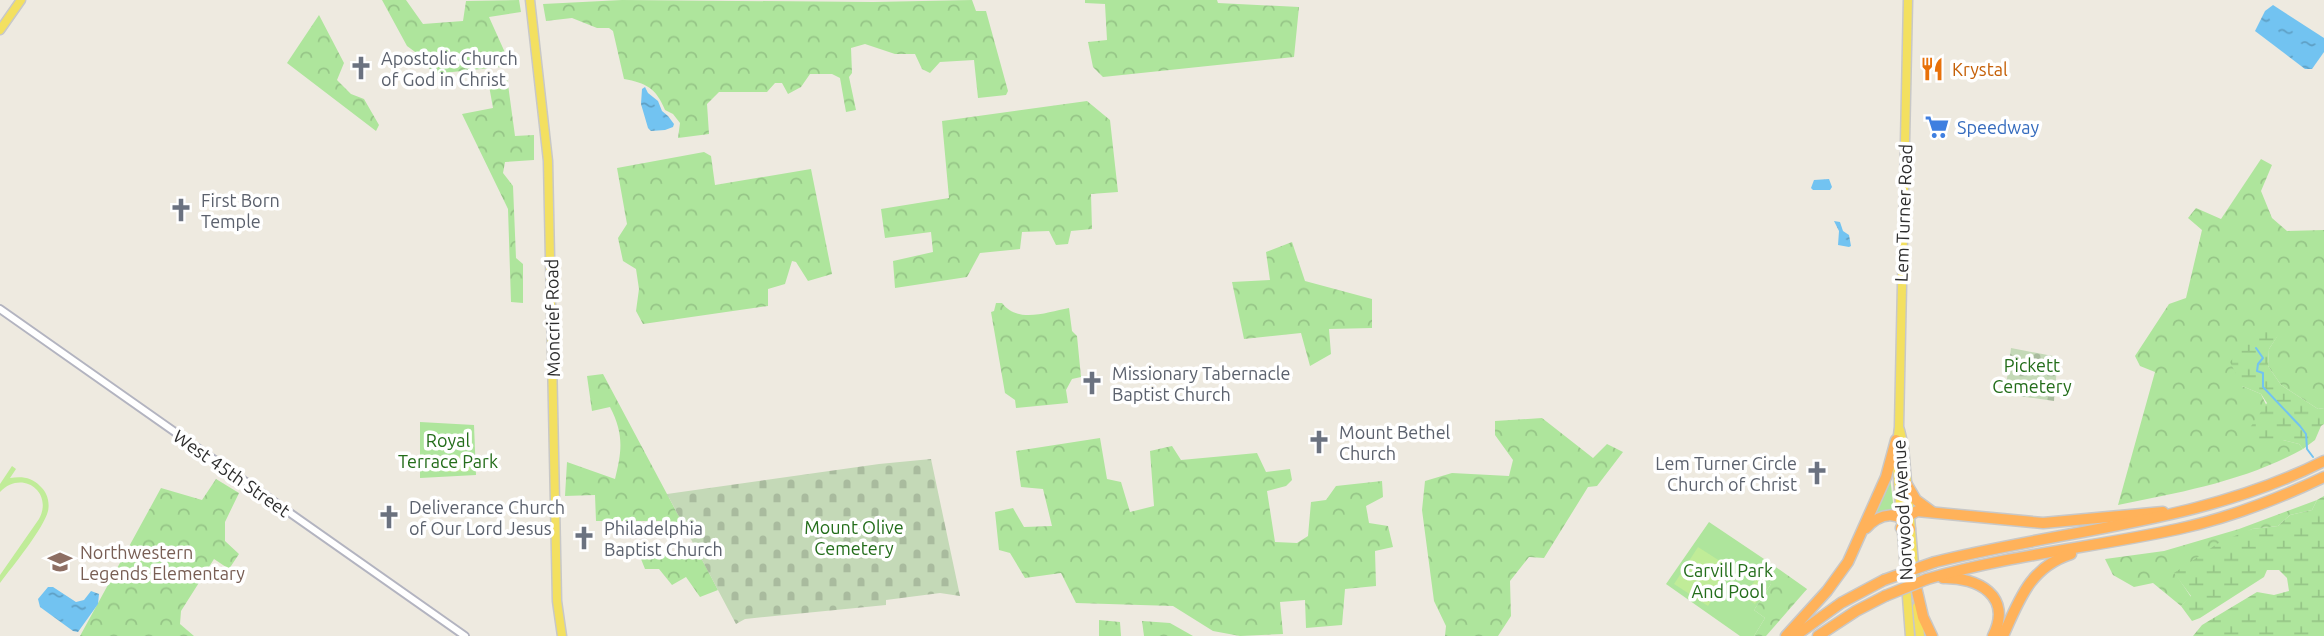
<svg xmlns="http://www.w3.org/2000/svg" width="2324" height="636" font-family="Ubuntu,sans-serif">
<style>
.grass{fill:#aee59c}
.forest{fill:url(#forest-crowns)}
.wetland{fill:url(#wetland-marsh)}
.cemetery{fill:url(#cemetery-stones)}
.pitch{fill:#c0ec98}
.water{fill:url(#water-ripples)}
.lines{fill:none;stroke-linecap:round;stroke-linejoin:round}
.stream{stroke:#72c3f1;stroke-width:2}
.minor-casing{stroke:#b3b4c0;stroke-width:10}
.major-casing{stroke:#c8c8c8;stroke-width:11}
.highway-casing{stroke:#c8c8c8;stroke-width:13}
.minor{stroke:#fff;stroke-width:6}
.major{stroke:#f3e060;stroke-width:8}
.highway{stroke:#ffb25a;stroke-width:10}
.highway-bridge-casing{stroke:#c8c8c8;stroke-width:13;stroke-linecap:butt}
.highway-bridge{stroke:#ffb25a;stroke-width:10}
.labels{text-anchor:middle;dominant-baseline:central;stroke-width:7;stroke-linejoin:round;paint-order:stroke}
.worship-label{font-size:18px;fill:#5b616d;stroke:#fff;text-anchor:start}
.food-label{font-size:18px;fill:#c56008;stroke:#fff;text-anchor:start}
.shop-label{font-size:18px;fill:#366cbe;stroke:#fff;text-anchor:start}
.street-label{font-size:18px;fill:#2d2d2d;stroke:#fff}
.park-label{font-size:18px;fill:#236d1a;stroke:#fff}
.education-label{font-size:18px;fill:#785e54;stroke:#fff;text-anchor:start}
</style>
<defs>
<pattern id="forest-crowns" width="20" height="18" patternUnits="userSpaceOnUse" patternTransform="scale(1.75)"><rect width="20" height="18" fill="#aee59c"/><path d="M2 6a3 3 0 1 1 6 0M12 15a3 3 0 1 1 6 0" fill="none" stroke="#96c587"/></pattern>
<pattern id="wetland-marsh" width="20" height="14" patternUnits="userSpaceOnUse" patternTransform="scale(1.75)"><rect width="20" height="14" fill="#aee59c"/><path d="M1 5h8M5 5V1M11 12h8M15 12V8" fill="none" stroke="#96c587"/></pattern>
<pattern id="cemetery-stones" width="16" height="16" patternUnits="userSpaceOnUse" patternTransform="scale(1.75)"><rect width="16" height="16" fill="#c4d9b7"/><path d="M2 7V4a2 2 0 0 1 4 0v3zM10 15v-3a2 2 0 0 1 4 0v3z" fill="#a9bb9e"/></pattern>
<pattern id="water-ripples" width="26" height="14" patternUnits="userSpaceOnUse" patternTransform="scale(1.75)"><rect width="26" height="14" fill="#72c3f1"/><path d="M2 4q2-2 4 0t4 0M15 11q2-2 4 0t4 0" fill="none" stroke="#5e9fc4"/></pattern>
</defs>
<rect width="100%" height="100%" fill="#eeeae0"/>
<g class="grass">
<polygon points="420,422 474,425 476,475 420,478"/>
<polygon points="1890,477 1894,511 1873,518"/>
<polygon points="1709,522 1770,563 1771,584 1754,610 1765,618 1754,636 1740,636 1666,584"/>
</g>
<g class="forest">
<polygon points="382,0 406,0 423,24 463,21 466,1 519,0 521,12 489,17 511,66 433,74 422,57 407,46"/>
<path d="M622 0 873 2 972 0 976 11H986L1008 91 1006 95 978 98 974 60 940 62 930 73 922 69 915 54H895L865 44 851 48 852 73 849 77 856 110 846 112 840 78 832 74H810L801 87 788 94 782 83H775L767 92H719L707 104 709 134 678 138 680 123 673 114 665 110C656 88 646 83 624 79L613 31 609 28H597L572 18 546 21 543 4Z"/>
<polygon points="1085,0 1217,0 1218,3 1299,7 1294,57 1103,77 1093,67 1088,42 1107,40 1105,4 1085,3"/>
<polygon points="319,15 344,63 337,80 351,94 364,99 379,125 376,131 287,63"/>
<polygon points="507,77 515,136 534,135 534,160 505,162 503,173 513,186 516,258 523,264 523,303 511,302 508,209 462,114 493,108 488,80"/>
<polygon points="1087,101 1110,120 1118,192 1091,194 1092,229 1071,231 1068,244 1056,245 1049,231 1022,232 1020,249 980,253 967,277 895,288 893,261 933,252 931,232 885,238 881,209 949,198 942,121"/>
<polygon points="704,152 711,156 715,185 811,169 832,274 808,281 796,262 792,261 785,284 768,289 768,306 643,324 636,311 639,289 636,269 623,261 618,238 627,224 617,168"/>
<path d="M2261 159 2272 165 2261 191 2272 218 2287 231 2324 230V408L2318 409 2281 385 2268 366 2269 349 2278 335 2242 386 2261 394 2283 440 2299 444 2303 449C2245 481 2182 492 2118 505L2155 372 2140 366 2135 356 2169 304 2186 298 2202 230 2188 218 2196 208 2221 219Z"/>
<polygon points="1292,242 1305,281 1372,299 1372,328 1329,329 1331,354 1310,366 1301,333 1244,339 1232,282 1270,280 1266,252"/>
<path d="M996 303H1002C1018 324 1047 312 1069 308L1072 331 1077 336 1081 377 1072 379 1066 390 1068 403 1016 408 1015 400 1005 393 991 312 994 311Z"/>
<path d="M603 374 683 524 662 521H596L595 495 565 496 567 462 615 479C622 451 624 434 610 407L592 411 587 376Z"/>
<polygon points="1542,418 1593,458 1607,444 1623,452 1597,486 1588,487 1544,558 1529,557 1510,581 1511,616 1498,636 1445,636 1446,626 1434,601 1422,510 1425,481 1452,473 1509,476 1513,460 1495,435 1495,421"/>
<polygon points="1100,438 1107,479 1121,482 1130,512 1154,506 1150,451 1172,446 1181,460 1257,453 1266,472 1290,469 1292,480 1286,486 1267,491 1275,542 1297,543 1308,536 1311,502 1326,500 1336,486 1382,481 1383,497 1366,506 1369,523 1388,526 1393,547 1375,551 1376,586 1345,589 1342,625 1306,628 1305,600 1280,602 1283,634 1240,636 1213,631 1173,606 1076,603 1061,573 1025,578 1010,553 999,550 995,512 1013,508 1024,527 1052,526 1043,489 1021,487 1016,451"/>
<polygon points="216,479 239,493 225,522 225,541 239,554 229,569 214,559 181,611 180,624 194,636 80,636 161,488 202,500"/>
<polygon points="2317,500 2312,510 2290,515 2278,526 2252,529 2175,573 2191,597 2181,606 2153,583 2134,587 2113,575 2105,559 2164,551 2239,529"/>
<polygon points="695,546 718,590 700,597 686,577 672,585 659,569 645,569 641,559"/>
<polygon points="1770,563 1807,589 1766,636 1754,636 1765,618 1754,610 1771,584"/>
<polygon points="1099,620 1120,622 1121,636 1099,636"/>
<polygon points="1142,621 1170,623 1193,636 1144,636"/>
</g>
<g class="wetland">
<polygon points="2271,327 2278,335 2269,349 2268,366 2281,385 2318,409 2324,408 2324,424 2321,426 2315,440 2303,449 2299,444 2283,440 2263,451 2247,432 2267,403 2261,394 2242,386 2230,362 2254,332"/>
<polygon points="2324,496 2324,636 2193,636 2202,625 2257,592 2274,595 2289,591 2287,578 2279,570 2267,570 2264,577 2200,618 2192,621 2181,606 2191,596 2174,573 2220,542 2252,529 2278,526 2290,515 2312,510 2317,500"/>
</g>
<g class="cemetery">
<polygon points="2011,348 2058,357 2054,401 2005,394"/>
<polygon points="931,459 960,596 940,593 886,600 886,605 745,619 736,624 667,494 879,464"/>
</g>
<g class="pitch">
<polygon points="446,456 469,456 470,471 447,472"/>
<path d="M12 466 16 469 10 478C21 476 32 477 40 486 47 492 50 502 48 511 44 528 12 567 0 583V575L39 519C54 491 21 469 0 492V484Z"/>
<polygon points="1698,547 1723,563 1727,576 1708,606 1674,584"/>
<polygon points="1756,579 1767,587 1755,604 1744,596"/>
</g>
<g class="water">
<polygon points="2273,5 2324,38 2324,52 2312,69 2305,69 2255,31 2265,11"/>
<polygon points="645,87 648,93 658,101 662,111 668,116 674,124 673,127 665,130 651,131 648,128 641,104 642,89"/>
<polygon points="1829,179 1832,187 1830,190 1813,190 1811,188 1814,180"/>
<polygon points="1834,221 1840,222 1843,231 1849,235 1851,246 1849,247 1838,245 1839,231"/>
<polygon points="48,587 53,587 76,602 84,600 91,591 99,594 98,604 78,632 73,631 40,607 38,599"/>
</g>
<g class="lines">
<polyline class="stream" points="2256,348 2263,358 2258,364 2257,371 2263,373 2263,387 2300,426 2306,434 2307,449 2313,457"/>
<g class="minor-casing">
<polyline id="minor" points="0,309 465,636"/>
</g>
<g class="major-casing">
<g id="major">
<polyline points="530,0 548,161 557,601 562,636"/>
<polyline points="1908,0 1899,427 1896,453 1910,636"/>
<polyline points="0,30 21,0"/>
<polyline points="1900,430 1904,447 1916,588"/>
<polyline points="1917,607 1920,636"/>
</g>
</g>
<g class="highway-casing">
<g id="highway">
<polyline points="1906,483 1916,500 1931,511"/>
<path d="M1866 528C1880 513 1900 509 1910 529"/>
<polyline points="1901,528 1906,517 1917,511 2043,523 2163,512"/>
<path d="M1935 562C2066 529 2202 523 2324 461"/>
<path d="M1943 578C1978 577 2013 596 1993 636"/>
<path d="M1927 579C2009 555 2095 547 2178 529 2229 518 2278 499 2324 477"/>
<polyline points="1916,587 1923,617 1932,636"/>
<polyline points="1786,636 1827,591 1848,562 1886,477 1896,440"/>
<polyline points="1795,636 1841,603 1884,580"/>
<polyline points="1818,636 1856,611 1885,596"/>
<path d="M2003 636C2019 600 2030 567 2071 554"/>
</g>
</g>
<use href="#minor" class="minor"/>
<use href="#major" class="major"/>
<use href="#highway" class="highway"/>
<g class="highway-bridge-casing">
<g id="highway-bridge">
<polyline points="1884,580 1935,562"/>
<polyline points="1885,596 1927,579"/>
</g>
</g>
<use href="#highway-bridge" class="highway-bridge"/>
</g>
<defs>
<g id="church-bare" transform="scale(1.89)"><path d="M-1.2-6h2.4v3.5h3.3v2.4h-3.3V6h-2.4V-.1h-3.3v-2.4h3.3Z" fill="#6b7280" stroke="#fff" stroke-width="2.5" paint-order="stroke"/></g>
<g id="restaurant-bare" transform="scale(1.89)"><path d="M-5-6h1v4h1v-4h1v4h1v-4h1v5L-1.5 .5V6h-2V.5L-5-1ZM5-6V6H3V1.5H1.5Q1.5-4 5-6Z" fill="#e8710a" stroke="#fff" stroke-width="2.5" paint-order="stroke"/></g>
<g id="supermarket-bare" transform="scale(1.89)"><path d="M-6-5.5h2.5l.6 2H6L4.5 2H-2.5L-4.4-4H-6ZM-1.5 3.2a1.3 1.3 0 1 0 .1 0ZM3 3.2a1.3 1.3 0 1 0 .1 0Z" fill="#3f7fe0" stroke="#fff" stroke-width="2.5" paint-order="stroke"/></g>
<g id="school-bare" transform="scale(1.89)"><path d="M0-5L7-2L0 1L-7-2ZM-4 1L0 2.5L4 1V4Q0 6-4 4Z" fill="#8d6e63" stroke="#fff" stroke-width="2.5" paint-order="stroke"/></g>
</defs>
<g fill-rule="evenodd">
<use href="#church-bare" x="361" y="68"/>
<use href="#restaurant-bare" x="1932" y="69"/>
<use href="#supermarket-bare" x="1937" y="127"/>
<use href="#church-bare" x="181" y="210"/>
<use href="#church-bare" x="1092" y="383"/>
<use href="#church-bare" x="1319" y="442"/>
<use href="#church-bare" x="1817" y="473"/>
<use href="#church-bare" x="389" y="517"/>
<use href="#church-bare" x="584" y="538"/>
<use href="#school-bare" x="60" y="562"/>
</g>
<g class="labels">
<g class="worship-label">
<text x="381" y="58">Apostolic Church<tspan x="381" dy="21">of God in Christ</tspan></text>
<text x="201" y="200">First Born<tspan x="201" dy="21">Temple</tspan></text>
<text x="1112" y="373">Missionary Tabernacle<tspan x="1112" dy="21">Baptist Church</tspan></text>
<text x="1339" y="432">Mount Bethel<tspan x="1339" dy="21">Church</tspan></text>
<text x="1797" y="463" text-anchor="end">Lem Turner Circle<tspan x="1797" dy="21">Church of Christ</tspan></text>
<text x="409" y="507">Deliverance Church<tspan x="409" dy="21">of Our Lord Jesus</tspan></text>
<text x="604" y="528">Philadelphia<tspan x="604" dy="21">Baptist Church</tspan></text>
</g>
<g class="food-label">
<text x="1952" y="69">Krystal</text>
</g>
<g class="shop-label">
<text x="1957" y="127">Speedway</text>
</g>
<g class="street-label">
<text transform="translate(1903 213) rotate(-88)">Lem Turner Road</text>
<text transform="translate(552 318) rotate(-91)">Moncrief Road</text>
<text transform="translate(232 473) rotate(35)">West 45th Street</text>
<text transform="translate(1902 510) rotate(-93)">Norwood Avenue</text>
</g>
<g class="park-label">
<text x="2032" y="365">Pickett<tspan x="2032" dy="21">Cemetery</tspan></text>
<text x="448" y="440">Royal<tspan x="448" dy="21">Terrace Park</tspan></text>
<text x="854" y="527">Mount Olive<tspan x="854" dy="21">Cemetery</tspan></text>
<text x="1728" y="570">Carvill Park<tspan x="1728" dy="21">And Pool</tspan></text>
</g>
<g class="education-label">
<text x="80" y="552">Northwestern<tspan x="80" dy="21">Legends Elementary</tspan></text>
</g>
</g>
</svg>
